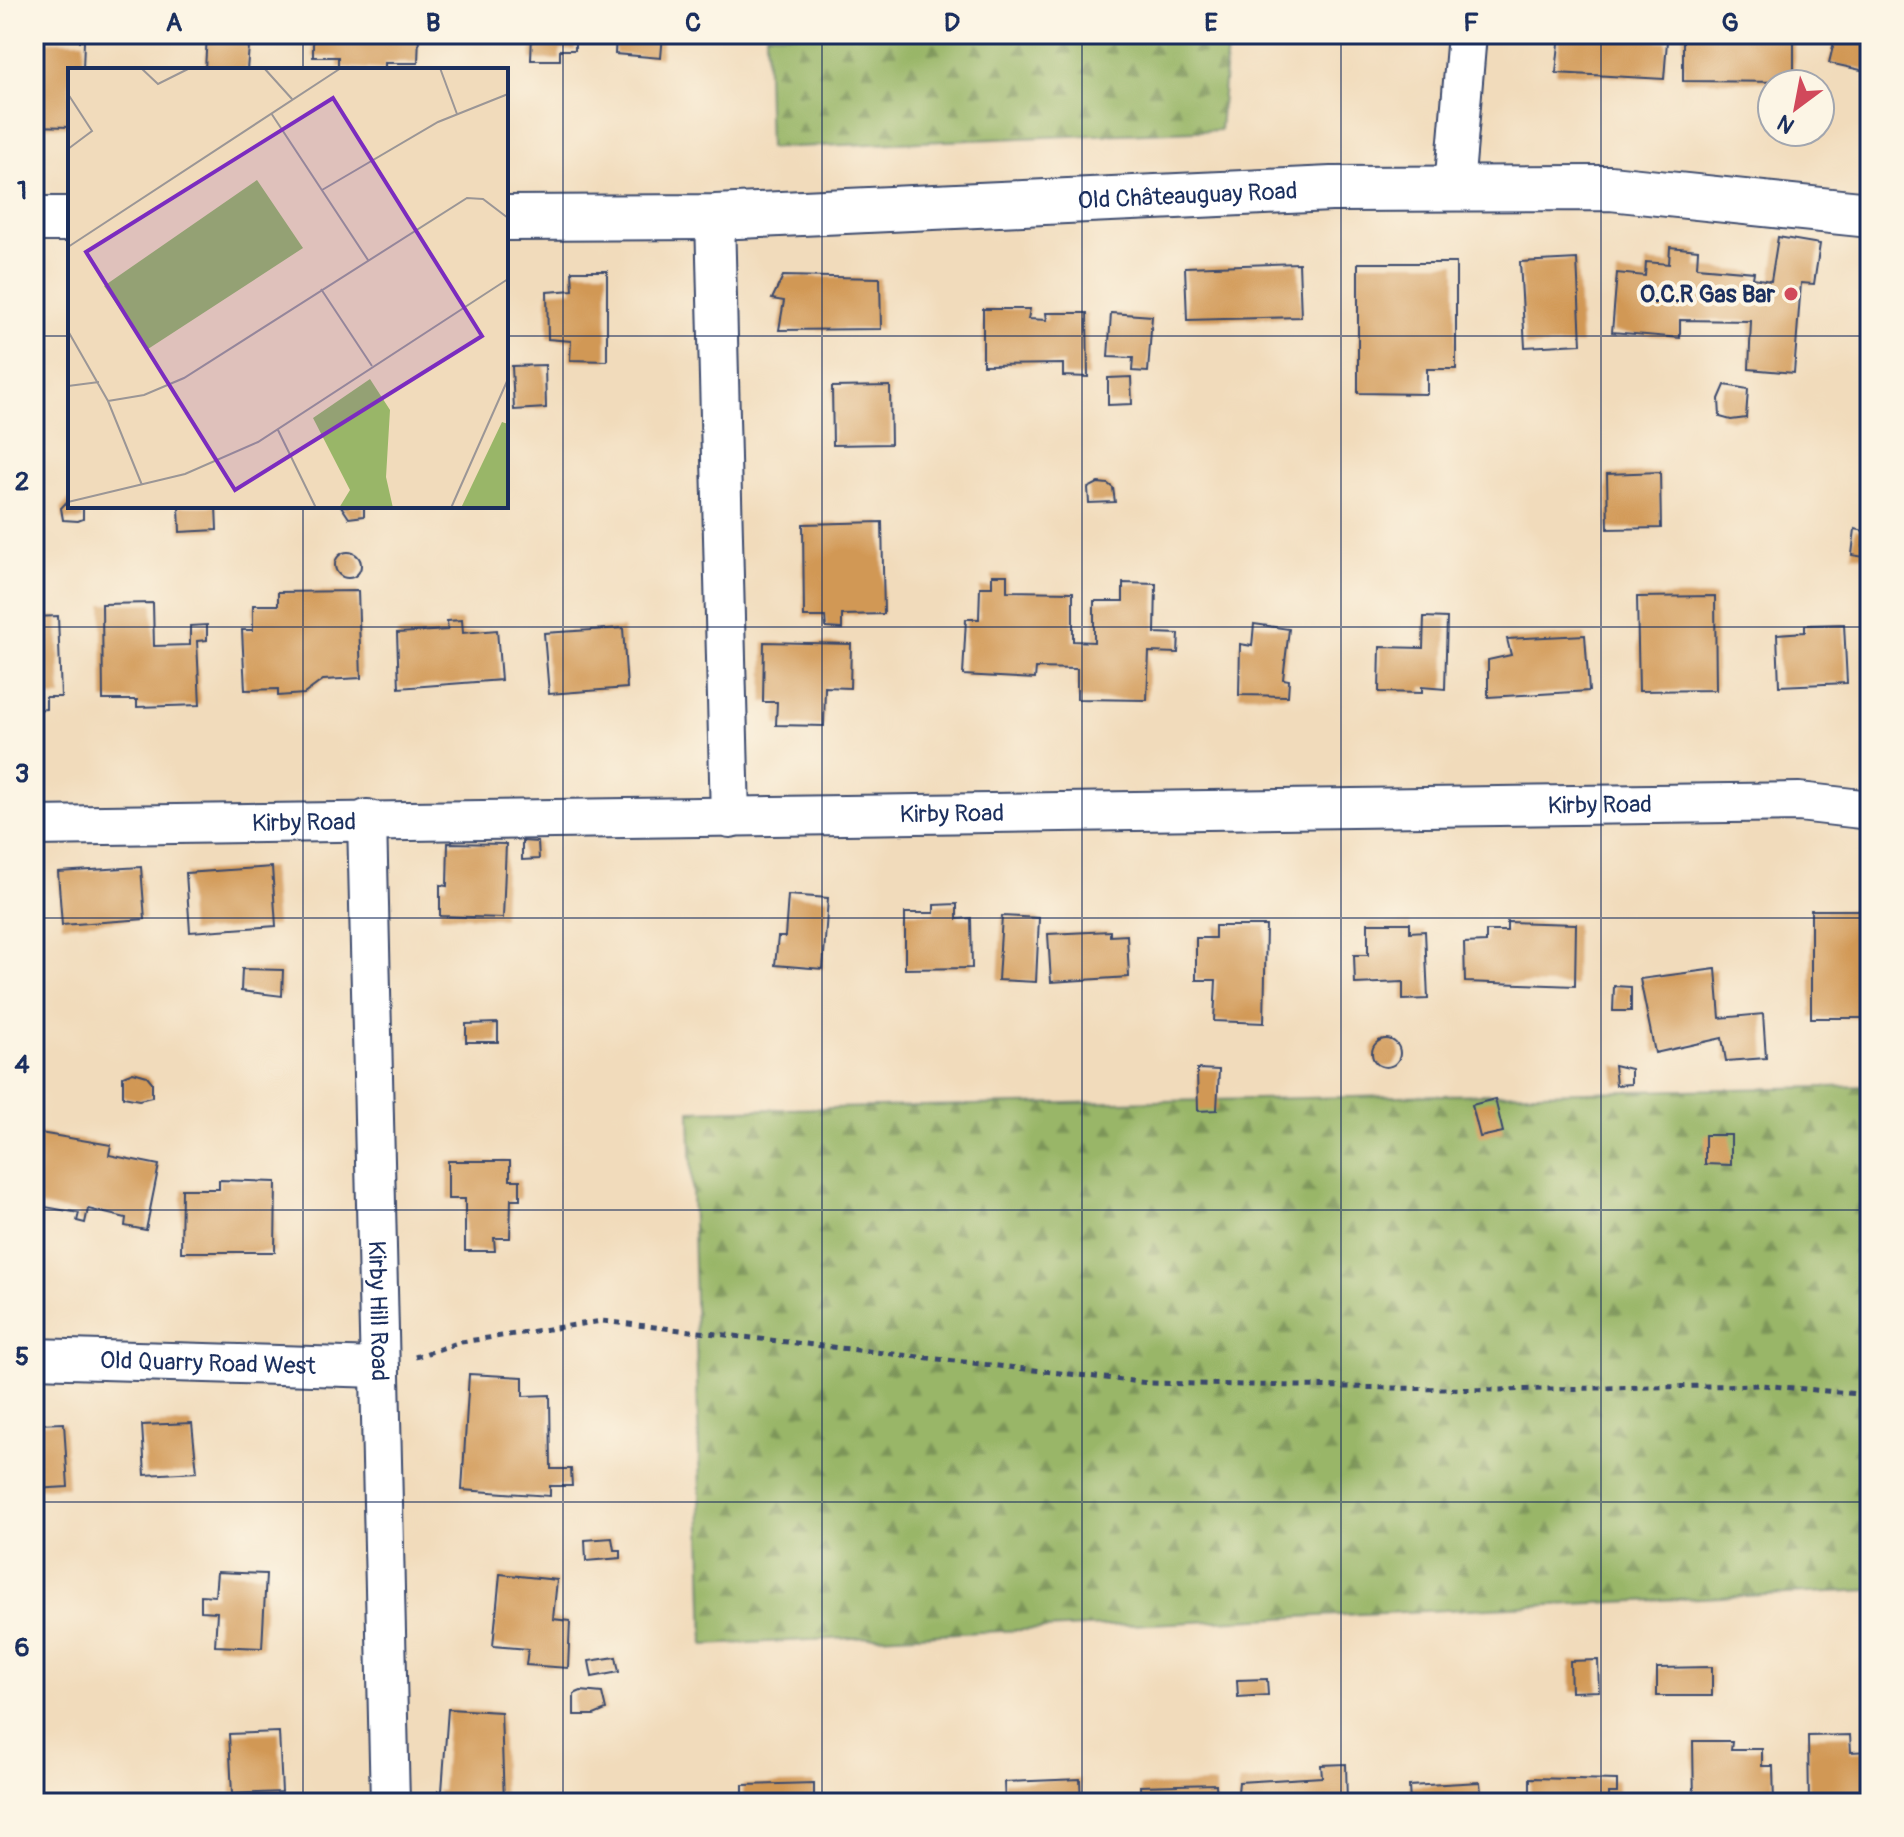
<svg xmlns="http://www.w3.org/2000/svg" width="1904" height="1837" font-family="Pangolin,sans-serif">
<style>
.forest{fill:url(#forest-firs);stroke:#5a7263;stroke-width:2}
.building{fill:#d19854}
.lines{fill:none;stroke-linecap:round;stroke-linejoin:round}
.minor-casing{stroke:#3b496c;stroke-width:42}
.tertiary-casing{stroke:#3b496c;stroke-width:48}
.path{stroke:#3b496c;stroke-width:5;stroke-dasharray:6 6;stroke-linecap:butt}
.minor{stroke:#fff;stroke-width:38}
.tertiary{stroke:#fff;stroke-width:44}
.grid{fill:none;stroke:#1b2f5e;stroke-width:2;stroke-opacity:0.55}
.poi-dot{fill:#d1495b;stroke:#fcf5e5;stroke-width:3}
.labels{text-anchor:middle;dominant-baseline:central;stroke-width:8;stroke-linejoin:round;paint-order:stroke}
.street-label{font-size:24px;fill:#1b2f5e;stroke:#fcf5e5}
.poi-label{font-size:24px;font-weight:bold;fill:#1b2f5e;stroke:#fcf5e5;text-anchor:end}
.inset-road{fill:none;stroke:#9b9696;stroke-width:2}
.view{fill:#7b2cbf;fill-opacity:0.15;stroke:#7b2cbf;stroke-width:4}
.inset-edge{fill:none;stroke:#1b2f5e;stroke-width:4}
.neatline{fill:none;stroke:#1b2f5e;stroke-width:3}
.grid-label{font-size:26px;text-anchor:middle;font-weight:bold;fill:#1b2f5e}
</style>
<defs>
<pattern id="forest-firs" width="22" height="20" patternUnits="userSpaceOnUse" patternTransform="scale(2)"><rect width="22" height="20" fill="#99b668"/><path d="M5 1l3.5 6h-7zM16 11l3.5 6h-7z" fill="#7c9459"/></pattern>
</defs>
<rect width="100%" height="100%" fill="#fcf5e5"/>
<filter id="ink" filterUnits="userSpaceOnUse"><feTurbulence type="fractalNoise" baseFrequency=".0125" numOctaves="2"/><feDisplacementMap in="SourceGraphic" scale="16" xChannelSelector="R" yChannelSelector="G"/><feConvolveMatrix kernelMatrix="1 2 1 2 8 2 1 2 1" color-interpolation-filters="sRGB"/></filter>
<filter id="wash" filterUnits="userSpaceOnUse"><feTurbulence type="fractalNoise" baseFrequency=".006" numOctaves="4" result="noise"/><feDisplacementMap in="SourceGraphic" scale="32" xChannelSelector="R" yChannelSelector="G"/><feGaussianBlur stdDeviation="1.8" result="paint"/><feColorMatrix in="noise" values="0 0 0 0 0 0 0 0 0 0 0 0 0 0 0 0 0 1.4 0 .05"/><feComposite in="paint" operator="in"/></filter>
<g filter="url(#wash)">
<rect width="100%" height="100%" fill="#f1dbbb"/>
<g class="forest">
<polygon points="766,34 1228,34 1220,130 769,148"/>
<polygon points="1870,1086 1870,1590 704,1645 690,1111"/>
</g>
<g id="blocks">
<g class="building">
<polygon points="207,34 250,34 247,70 205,70"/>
<polygon points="313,34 419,34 418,63 385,63 385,70 338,67 338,57 313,57"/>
<polygon points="532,34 575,34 575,50 560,50 560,60 531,60"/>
<polygon points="616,34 663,34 661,58 615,54"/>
<polygon points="1560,34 1626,34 1626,39 1667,41 1664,79 1556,73"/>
<polygon points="1683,34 1794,34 1794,82 1683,81"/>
<polygon points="1836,34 1870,34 1870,72 1829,63"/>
<polygon points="34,41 84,41 83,70 70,70 70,127 34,126"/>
<polygon points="1778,237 1820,244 1814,284 1801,283 1794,373 1749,369 1751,321 1680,320 1680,338 1612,332 1617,273 1645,276 1646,262 1669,264 1670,247 1698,250 1697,267 1754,272 1753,278 1771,281"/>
<polygon points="1577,259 1581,344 1525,347 1520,262"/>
<polygon points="1299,263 1301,317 1187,320 1185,267"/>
<polygon points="1358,263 1456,263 1456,369 1427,369 1427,394 1358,393"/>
<polygon points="572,271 607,271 607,361 570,360 571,341 548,339 547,292 573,290"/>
<polygon points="783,276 880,278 881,329 779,330 784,301 772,299"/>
<polygon points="983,309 1030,309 1028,319 1047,320 1046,313 1087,313 1088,377 1063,376 1063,364 983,365"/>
<polygon points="1111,313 1152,316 1148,372 1132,371 1133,358 1108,357"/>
<polygon points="545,365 546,408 514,410 512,366"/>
<polygon points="1131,377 1132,404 1108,405 1108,378"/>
<polygon points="1725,385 1748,389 1746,418 1731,420 1720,417 1719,399"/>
<polygon points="890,386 891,444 833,445 832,387"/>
<polygon points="1660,472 1661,528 1608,529 1607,474"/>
<polygon points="1098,483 1108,484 1113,488 1115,502 1089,503 1088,488"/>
<polygon points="70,498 70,506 83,506 83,519 78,521 63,520 61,508"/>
<polygon points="179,506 216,506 217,530 180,532"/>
<polygon points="341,506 364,506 364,516 349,518"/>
<polygon points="882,522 884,614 842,615 842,629 826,628 825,617 804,617 803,524"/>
<polygon points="1855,529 1865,531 1863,546 1870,547 1870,558 1852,555"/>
<circle cx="348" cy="565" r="13"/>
<polygon points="992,575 1007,575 1007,591 1073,592 1073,641 1094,642 1094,601 1123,601 1123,583 1156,584 1155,633 1179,634 1178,653 1149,652 1147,700 1077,699 1077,669 1036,668 1035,679 963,675 966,619 979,619 980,587 992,587"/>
<polygon points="358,591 361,678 323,680 304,694 278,696 278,689 245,690 242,630 253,630 253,605 278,605 278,592"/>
<polygon points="1715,596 1716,690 1639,691 1637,597"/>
<polygon points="153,603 154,646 190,645 190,626 207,625 207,640 197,641 200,705 137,707 137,700 103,700 102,604"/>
<polygon points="58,616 61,697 46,697 46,709 34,710 34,617"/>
<polygon points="1424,617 1447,618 1445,689 1422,687 1422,693 1379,692 1380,647 1423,648"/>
<polygon points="462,620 463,633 497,630 501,680 399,688 397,633 448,630 447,621"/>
<polygon points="1254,624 1289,629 1283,679 1289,680 1288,696 1239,695 1240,644 1252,646"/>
<polygon points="1844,624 1847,683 1779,686 1777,634 1805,632 1805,625"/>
<polygon points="623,628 627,688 549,694 544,633"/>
<polygon points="1585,635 1589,691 1488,697 1488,660 1511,655 1507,639"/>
<polygon points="764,642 851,644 850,688 825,687 824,726 776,725 777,702 763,702"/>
<polygon points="522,841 538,842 539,859 522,860"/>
<polygon points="448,843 506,844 503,918 440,916 440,885 447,886"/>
<polygon points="141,867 145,919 62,925 58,872"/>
<polygon points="272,867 276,926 190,932 186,873"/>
<polygon points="788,895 828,898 823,969 775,965 778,937 785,937"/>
<polygon points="957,904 957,919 971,918 972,968 905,969 905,913 934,913 934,905"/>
<rect x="1811" y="910" width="59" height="108"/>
<polygon points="1002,916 1039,918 1036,982 998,980"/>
<polygon points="1507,922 1576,924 1575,986 1465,982 1464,943 1486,942 1486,931 1507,931"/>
<polygon points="1368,923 1410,923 1410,932 1425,931 1428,999 1403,1000 1403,982 1355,984 1354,955 1368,955"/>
<polygon points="1215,926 1266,926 1264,1023 1214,1021 1216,980 1196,980 1196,938 1215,938"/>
<polygon points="1110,931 1110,936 1127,935 1129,977 1051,982 1048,934"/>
<polygon points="242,969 283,970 282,996 241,991"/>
<polygon points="1716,969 1720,1018 1763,1014 1766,1058 1726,1061 1722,1038 1655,1053 1640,979"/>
<polygon points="1614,986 1631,987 1631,1011 1613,1011"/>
<polygon points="498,1023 498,1042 466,1042 466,1024"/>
<circle cx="1386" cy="1053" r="14"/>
<polygon points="1614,1065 1631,1069 1631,1084 1616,1085"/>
<polygon points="1197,1069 1219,1070 1217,1110 1198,1111"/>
<polygon points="133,1072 147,1076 152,1082 152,1097 139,1100 123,1097 123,1076"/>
<polygon points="1495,1099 1503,1132 1480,1137 1472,1105"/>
<polygon points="40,1133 111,1145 109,1155 159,1165 146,1230 125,1226 126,1218 88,1209 85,1223 77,1221 79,1213 34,1205 34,1170"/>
<polygon points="1705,1135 1731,1135 1731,1165 1705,1164"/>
<polygon points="448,1161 510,1161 510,1180 520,1180 520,1199 511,1199 510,1238 494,1238 495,1251 465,1251 465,1199 448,1199"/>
<polygon points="219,1180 276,1182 275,1252 181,1252 182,1189 219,1189"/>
<polygon points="469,1374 523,1377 523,1396 550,1395 551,1469 571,1469 572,1486 550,1486 550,1496 462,1490"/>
<polygon points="34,1417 37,1417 38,1424 64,1423 68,1487 34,1489"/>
<polygon points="192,1423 197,1472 145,1475 142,1425"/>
<polygon points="612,1538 614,1550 621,1550 621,1558 586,1561 585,1540"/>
<polygon points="217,1572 266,1574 262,1648 215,1646 217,1612 201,1611 201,1595 215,1596"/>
<polygon points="500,1574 557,1580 553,1619 570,1621 568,1668 526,1665 528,1649 493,1646"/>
<polygon points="616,1657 619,1672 592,1677 589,1661"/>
<polygon points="1598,1660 1599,1691 1571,1692 1570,1661"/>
<polygon points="1712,1667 1712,1696 1657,1696 1657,1668"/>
<polygon points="1267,1679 1268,1695 1238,1697 1237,1680"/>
<polygon points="581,1691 602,1693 606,1710 594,1715 574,1715 574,1694"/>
<polygon points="448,1709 501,1712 504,1803 437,1803 438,1791 442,1791"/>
<polygon points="279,1732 282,1792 232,1794 229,1734"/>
<polygon points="1850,1735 1851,1752 1870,1751 1870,1803 1809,1803 1808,1736"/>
<polygon points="1693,1741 1732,1741 1731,1749 1762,1749 1762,1766 1773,1766 1774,1803 1694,1803"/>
<polygon points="1346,1764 1347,1803 1237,1803 1239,1782 1322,1777 1321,1765"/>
<polygon points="1530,1778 1617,1780 1617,1793 1609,1793 1609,1803 1530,1803"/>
<polygon points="1080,1779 1081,1803 1005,1803 1004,1782"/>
<polygon points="1480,1782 1482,1803 1410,1803 1409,1786"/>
<polygon points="814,1783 814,1803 743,1803 743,1785"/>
<polygon points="1216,1784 1217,1803 1141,1803 1140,1786"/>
</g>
</g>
</g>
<g filter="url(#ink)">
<use href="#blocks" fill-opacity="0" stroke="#3b496c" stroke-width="2"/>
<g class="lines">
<g class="minor-casing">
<g id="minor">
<polyline points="1454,188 1467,34"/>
<polyline points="715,217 730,818"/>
<path id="s1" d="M367 819 390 1803"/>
<path id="s2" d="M34 826 1799 802 1870 810"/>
<path id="s3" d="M34 1358 380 1368"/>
</g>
</g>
<g class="tertiary-casing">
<g id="tertiary">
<path id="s4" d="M506 218 715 217 1331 189 1610 188 1870 215"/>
<polyline points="34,219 70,219"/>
</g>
</g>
<polyline class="path" points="415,1357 461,1342 602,1321 1149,1383 1494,1390 1761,1385 1870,1395"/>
<use href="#minor" class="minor"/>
<use href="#tertiary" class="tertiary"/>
</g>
</g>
<path class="grid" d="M303 34V70M563 34V1803M822 34V1803M1082 34V1803M1341 34V1803M1601 34V1803M34 336H70M506 336H1870M303 506V1803M34 627H1870M34 918H1870M34 1210H1870M34 1502H1870"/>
<circle class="poi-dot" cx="1791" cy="294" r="8"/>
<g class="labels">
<g class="street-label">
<text stroke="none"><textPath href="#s4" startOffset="682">Old Châteauguay Road</textPath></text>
<text stroke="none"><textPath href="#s2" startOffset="1566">Kirby Road</textPath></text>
<text stroke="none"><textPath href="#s2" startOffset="918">Kirby Road</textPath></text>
<text stroke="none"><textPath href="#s2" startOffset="270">Kirby Road</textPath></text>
<text stroke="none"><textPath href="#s1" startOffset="492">Kirby Hill Road</textPath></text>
<text stroke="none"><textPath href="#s3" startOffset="174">Old Quarry Road West</textPath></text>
</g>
<g class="poi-label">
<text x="1775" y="294">O.C.R Gas Bar</text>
</g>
</g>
<g transform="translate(68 68)">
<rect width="440" height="440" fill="#f1dbbb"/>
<path d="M189 112 235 180 80 281 36 218ZM302 311 322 342 318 409 325 440H271L282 422 245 350ZM434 354 440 356V440H393Z" fill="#99b668"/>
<path class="inset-road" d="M73 0 90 16 122 0M196 0 224 31M372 0 389 46M0 26 24 63 0 81M203 45 300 192M254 122 370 54 440 26M0 179 273 0M253 221 304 298M0 263 40 333 74 417M0 318 31 314M40 333 76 327 116 310 399 130 415 131 440 150M210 362 248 440M0 434 117 406 190 374 440 211M383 440 440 311"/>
<path class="view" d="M265 30 414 268 167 422 18 184Z"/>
<rect width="440" height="440" class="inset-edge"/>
</g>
<rect width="1904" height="1837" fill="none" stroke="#fcf5e5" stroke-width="88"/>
<g transform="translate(1796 108) rotate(212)"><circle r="38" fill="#fcf5e5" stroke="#a2a6af" stroke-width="2"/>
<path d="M0-6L14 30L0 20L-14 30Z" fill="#d1495b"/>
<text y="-12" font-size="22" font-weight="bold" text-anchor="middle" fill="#1b2f5e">N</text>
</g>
<rect x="44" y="44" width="1816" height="1749" class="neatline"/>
<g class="grid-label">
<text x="174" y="31">A</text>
<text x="433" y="31">B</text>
<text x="693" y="31">C</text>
<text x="952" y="31">D</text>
<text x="1211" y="31">E</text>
<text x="1471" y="31">F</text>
<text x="1730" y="31">G</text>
<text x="22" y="199">1</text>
<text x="22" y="490">2</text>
<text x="22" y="782">3</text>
<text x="22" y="1073">4</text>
<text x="22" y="1365">5</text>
<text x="22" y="1656">6</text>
</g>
</svg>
